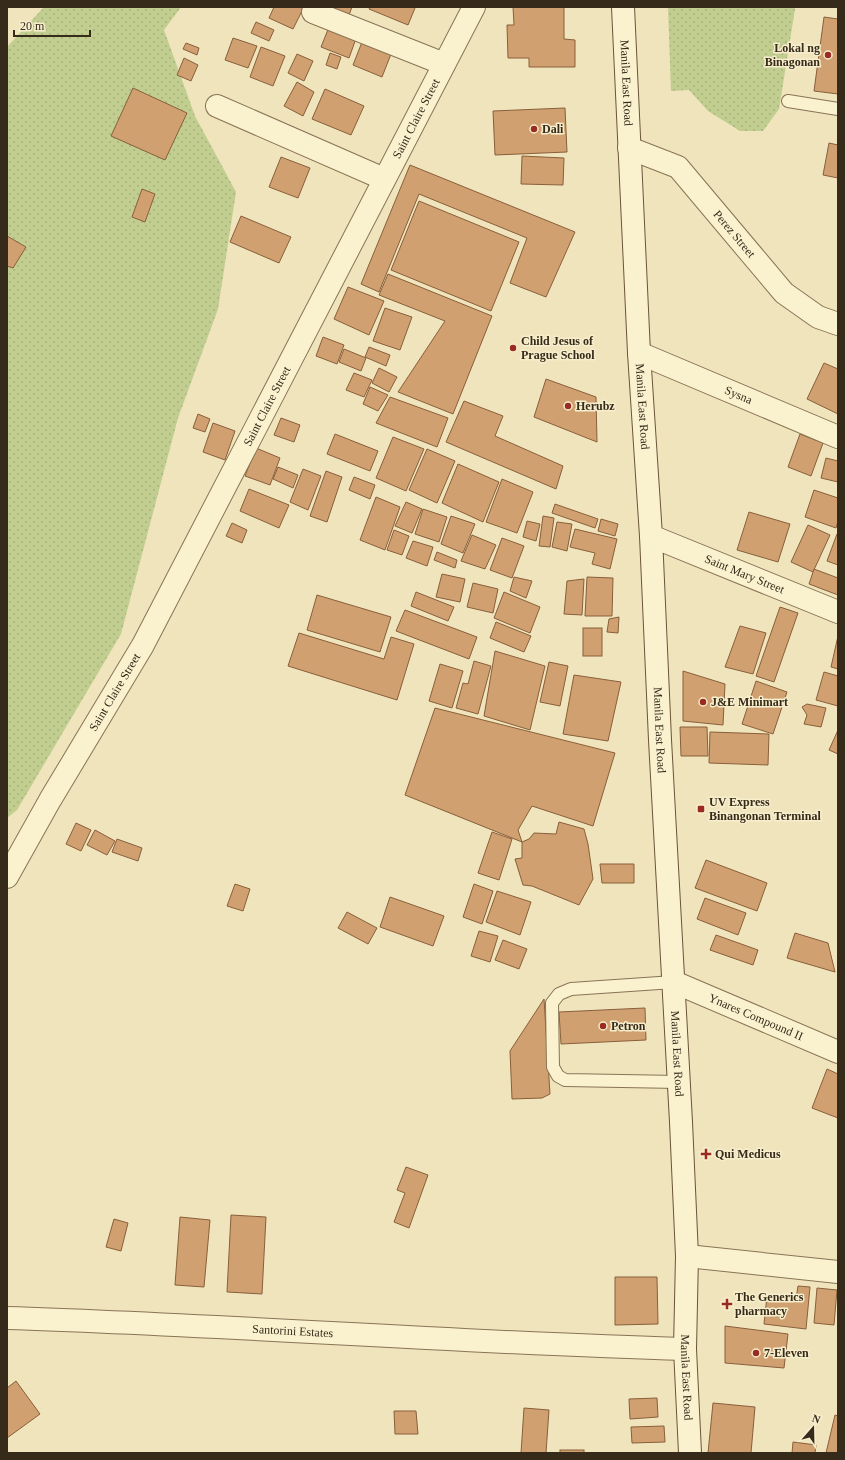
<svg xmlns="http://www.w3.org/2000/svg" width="845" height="1460" font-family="'Times New Roman',serif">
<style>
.grass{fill:url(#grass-dots)}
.building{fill:#d0a070;stroke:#885f3a}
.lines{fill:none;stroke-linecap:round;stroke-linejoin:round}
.lane-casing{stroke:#887455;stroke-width:14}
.street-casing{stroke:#887455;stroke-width:24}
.secondary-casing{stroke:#695538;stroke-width:24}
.lane{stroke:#faf1cf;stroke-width:12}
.street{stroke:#faf1cf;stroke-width:22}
.secondary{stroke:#faf1cf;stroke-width:22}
.poi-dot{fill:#992b22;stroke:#f7eecc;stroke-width:1.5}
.labels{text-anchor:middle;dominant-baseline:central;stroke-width:3;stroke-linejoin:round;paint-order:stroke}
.poi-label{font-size:12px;font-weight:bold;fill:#362a1a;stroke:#f7eecc;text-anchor:start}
.street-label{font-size:12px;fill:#362a1a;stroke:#f7eecc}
</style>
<defs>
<pattern id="grass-dots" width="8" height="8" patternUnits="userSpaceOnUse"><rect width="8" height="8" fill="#c1ce90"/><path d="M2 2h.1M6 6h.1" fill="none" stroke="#a6b17c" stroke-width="1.8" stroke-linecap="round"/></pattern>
</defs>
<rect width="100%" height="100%" fill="#f0e4bc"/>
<g class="grass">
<polygon points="44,7 181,7 164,30 195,116 236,192 218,309 178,418 121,634 17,810 7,818 7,47"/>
<polygon points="668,7 794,7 795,9 779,109 763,131 740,131 708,111 689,90 671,91"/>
</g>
<g class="building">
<polygon points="274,7 304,7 293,29 269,18"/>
<polygon points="326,7 352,7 349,15"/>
<polygon points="370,7 414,7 415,8 408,25 369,9"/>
<polygon points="513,7 564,7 564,39 575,40 575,67 529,67 529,58 508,58 507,25 514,25"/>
<polygon points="824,17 838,19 838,94 814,91"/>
<polygon points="256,22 274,30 269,41 251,33"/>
<polygon points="331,22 358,33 349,58 321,47"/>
<polygon points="364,37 393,49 382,77 353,65"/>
<polygon points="233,38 257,46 248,68 225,60"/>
<polygon points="186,43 199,48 197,55 183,49"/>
<polygon points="261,47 285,56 273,86 250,77"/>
<polygon points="330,53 341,57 337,69 326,65"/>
<polygon points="297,54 313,61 304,81 288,73"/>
<polygon points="184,58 198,65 191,81 177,75"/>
<polygon points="297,82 314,92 303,116 284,106"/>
<polygon points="133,88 187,113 165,160 111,136"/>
<polygon points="325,89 364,106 351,135 312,119"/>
<polygon points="565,108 567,152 495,155 493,111"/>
<polygon points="829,143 838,145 838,178 823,175"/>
<polygon points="522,156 564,158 563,185 521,184"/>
<polygon points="281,157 310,168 298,198 269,187"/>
<polygon points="410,165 575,232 546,297 510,283 527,238 419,194 379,292 361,284"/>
<polygon points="142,189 155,194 145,222 132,217"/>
<polygon points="419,201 519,242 491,311 391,270"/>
<polygon points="241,216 291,237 279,263 230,242"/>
<polygon points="7,236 26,247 13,268 7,266"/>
<polygon points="388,274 492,316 453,414 398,392 445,321 379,295"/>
<polygon points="348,287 384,301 369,335 334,319"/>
<polygon points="385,308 412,317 400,350 373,341"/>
<polygon points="323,337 344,345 337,364 316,356"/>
<polygon points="369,347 390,355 386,366 365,357"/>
<polygon points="344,349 366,358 361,371 339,362"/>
<polygon points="824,363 838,369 838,414 807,399"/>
<polygon points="379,368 397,377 389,392 372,383"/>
<polygon points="354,373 372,380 364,397 346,390"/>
<polygon points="546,379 596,397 597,442 534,417"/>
<polygon points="370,387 388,395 378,411 363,404"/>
<polygon points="390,397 448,418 437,447 376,423"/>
<polygon points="464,401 503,416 495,436 563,466 556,489 446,442"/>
<polygon points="198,414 210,419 205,432 193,428"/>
<polygon points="281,418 300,425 294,442 274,435"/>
<polygon points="213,423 235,431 225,460 203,452"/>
<polygon points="335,434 378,451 370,471 327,454"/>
<polygon points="800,434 823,443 811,476 788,467"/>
<polygon points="393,437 424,449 406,491 376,478"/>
<polygon points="256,448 280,458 270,485 245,476"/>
<polygon points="427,449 455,461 437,503 409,490"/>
<polygon points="826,458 838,461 838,482 821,478"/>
<polygon points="458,464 499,482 483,522 442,503"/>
<polygon points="278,467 298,475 293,488 273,479"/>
<polygon points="303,469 321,476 308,510 290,502"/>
<polygon points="326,471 342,477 327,522 310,516"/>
<polygon points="354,477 375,485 370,499 349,490"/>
<polygon points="502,479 533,492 517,533 486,522"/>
<polygon points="249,489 289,505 279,528 240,511"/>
<polygon points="814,490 838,498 838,521 836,528 805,517"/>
<polygon points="376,497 400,507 385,550 360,540"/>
<polygon points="406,502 422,509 412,533 395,526"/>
<polygon points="555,504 598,519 595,528 552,513"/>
<polygon points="423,509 447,517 439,542 415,534"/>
<polygon points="749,512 790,524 778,562 737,550"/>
<polygon points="451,516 475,524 463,553 441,544"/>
<polygon points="543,516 554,518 550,547 539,546"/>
<polygon points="601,519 618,524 615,536 598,531"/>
<polygon points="527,521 540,524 536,541 523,537"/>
<polygon points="557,522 572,524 567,551 552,547"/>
<polygon points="232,523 247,530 242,543 226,536"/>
<polygon points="808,525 830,535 813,572 791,562"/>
<polygon points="575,529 617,539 610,569 592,564 595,553 570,547"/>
<polygon points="394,530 409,536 402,555 387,550"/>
<polygon points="837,534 838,534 838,565 827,561"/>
<polygon points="472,535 496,545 485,569 461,561"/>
<polygon points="502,538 524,546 512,578 490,570"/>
<polygon points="413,541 433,547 427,566 406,558"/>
<polygon points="437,552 457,560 455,568 434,560"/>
<polygon points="814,569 838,578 838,595 809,584"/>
<polygon points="442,574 465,579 460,602 436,597"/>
<polygon points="514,577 532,581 526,598 510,591"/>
<polygon points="587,577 613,578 612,616 585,616"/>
<polygon points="584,579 582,615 564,614 567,581"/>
<polygon points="473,583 498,589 493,613 467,607"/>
<polygon points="416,592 454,607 448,621 411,606"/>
<polygon points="504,592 540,607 530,633 494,618"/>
<polygon points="317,595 391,617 380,652 307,630"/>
<polygon points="780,607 798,613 774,682 756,676"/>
<polygon points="405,610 477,637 469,659 396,631"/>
<polygon points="619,617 618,633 607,632 609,619"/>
<polygon points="496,622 531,636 524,652 490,638"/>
<polygon points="740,626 766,633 753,674 725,667"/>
<rect x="583" y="628" width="19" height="28"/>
<polygon points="299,633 384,659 391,637 414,644 397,700 288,666"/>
<polygon points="838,636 838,669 831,667"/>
<polygon points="495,651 545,666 530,730 484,716"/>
<polygon points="474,661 491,666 478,714 456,708 463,683 468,684"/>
<polygon points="549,662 568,666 560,706 540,702"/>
<polygon points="440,664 463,671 452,708 429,701"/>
<polygon points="683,671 725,684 723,725 683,721"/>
<polygon points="824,672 838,676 838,706 816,700"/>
<polygon points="574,675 621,682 608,741 563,734"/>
<polygon points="756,681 787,692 773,734 742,724"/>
<polygon points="807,704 826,708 821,727 804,724 807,715 802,707"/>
<polygon points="435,708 615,753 593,826 532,806 518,830 522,842 405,795"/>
<polygon points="680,727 707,727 708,756 681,756"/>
<polygon points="838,730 838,754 829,750"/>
<polygon points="710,732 769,734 768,765 709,763"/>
<polygon points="559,822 584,829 588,844 593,879 579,905 532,886 523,885 515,859 522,858 522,842 529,839 534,833 556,834"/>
<polygon points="76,823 91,830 81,851 66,844"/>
<polygon points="95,830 115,841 107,855 87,845"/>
<polygon points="492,832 512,839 499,880 478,873"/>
<polygon points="117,839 142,848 138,861 112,852"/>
<polygon points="706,860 767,883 757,911 695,888"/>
<polygon points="600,864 634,864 634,883 602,883"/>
<polygon points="235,884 250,889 243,911 227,906"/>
<polygon points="474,884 493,891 482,924 463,917"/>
<polygon points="497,891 531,902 520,935 486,922"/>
<polygon points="390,897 444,916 433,946 380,927"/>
<polygon points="705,898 746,913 738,935 697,919"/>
<polygon points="347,912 377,928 368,944 338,928"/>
<polygon points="479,931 498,936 490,962 471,956"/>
<polygon points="795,933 828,943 835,972 787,958"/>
<polygon points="716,935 758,950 753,965 710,950"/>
<polygon points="503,940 527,949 519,969 495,960"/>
<polygon points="544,999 550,1094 542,1098 512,1099 510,1051"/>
<polygon points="645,1008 646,1040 561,1044 559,1012"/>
<polygon points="827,1069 838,1074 838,1118 812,1108"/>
<polygon points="406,1167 428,1175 409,1228 394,1222 405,1193 397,1190"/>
<polygon points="231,1215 266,1217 262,1294 227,1292"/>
<polygon points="180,1217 210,1220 204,1287 175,1285"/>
<polygon points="114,1219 128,1223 121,1251 106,1247"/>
<polygon points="615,1277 657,1277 658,1324 615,1325"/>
<polygon points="798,1286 810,1287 806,1329 764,1324 767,1296 796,1299"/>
<polygon points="817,1288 837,1290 834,1325 814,1323"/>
<polygon points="725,1326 788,1334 784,1368 725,1363"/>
<polygon points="16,1381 40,1414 7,1438 7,1388"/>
<polygon points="657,1398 658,1417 630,1419 629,1399"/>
<polygon points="713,1403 755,1407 751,1453 708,1453"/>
<polygon points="524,1408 549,1410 546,1453 521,1453"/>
<polygon points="394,1411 416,1411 418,1434 395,1434"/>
<polygon points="835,1415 838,1416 838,1453 826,1453"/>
<polygon points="664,1426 665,1442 632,1443 631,1427"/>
<polygon points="793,1442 816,1445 815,1453 792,1453"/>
<rect x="560" y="1450" width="24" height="3"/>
</g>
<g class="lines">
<g class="lane-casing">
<g id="lane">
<polyline points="788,101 838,109"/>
<polyline points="674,982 571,989 559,994 552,1003 553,1067 558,1076 565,1080 679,1082"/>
</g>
</g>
<g class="street-casing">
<g id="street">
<polyline points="313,12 444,64"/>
<polyline points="217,106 384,179"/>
<path id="s1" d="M629 148 678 167 784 293 818 317 838 324"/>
<path id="s2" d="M639 353 838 437"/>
<path id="s3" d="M651 536 838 612"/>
<path id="s4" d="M7 877 50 800 143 645 474 7"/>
<path id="s5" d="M674 982 838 1052"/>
<polyline points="687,1256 838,1272"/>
<path id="s6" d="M7 1318C233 1325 459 1343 685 1349"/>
</g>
</g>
<g class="secondary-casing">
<g id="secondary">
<path id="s7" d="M623 7 639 353 651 536 660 740 681 1122 687 1256 685 1349 690 1453"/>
</g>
</g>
<use href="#lane" class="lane"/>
<use href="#street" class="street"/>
<use href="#secondary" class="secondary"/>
</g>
<g class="poi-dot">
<circle cx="828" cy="55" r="4"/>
<circle cx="534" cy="129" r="4"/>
<circle cx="513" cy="348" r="4"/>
<circle cx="568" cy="406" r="4"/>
<circle cx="703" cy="702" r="4"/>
<rect x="697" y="805" width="8" height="8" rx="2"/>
<circle cx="603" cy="1026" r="4"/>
<path d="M704 1148h4v4h4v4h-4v4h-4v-4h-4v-4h4z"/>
<path d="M725 1298h4v4h4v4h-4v4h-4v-4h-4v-4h4z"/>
<circle cx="756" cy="1353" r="4"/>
</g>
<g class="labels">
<g class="poi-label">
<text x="820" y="48" text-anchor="end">Lokal ng<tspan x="820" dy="14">Binagonan</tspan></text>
<text x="542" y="129">Dali</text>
<text x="521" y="341">Child Jesus of<tspan x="521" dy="14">Prague School</tspan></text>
<text x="576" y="406">Herubz</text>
<text x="711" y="702">J&amp;E Minimart</text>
<text x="709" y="802">UV Express<tspan x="709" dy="14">Binangonan Terminal</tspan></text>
<text x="611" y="1026">Petron</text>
<text x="715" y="1154">Qui Medicus</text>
<text x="735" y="1297">The Generics<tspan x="735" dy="14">pharmacy</tspan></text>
<text x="764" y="1353">7-Eleven</text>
</g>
<g class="street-label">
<text stroke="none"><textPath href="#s7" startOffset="76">Manila East Road</textPath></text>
<text stroke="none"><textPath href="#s4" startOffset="862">Saint Claire Street</textPath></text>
<text stroke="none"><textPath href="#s1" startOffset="140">Perez Street</textPath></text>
<text stroke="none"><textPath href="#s2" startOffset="108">Sysna</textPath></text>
<text stroke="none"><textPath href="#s4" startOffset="538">Saint Claire Street</textPath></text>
<text stroke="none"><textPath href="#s7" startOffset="400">Manila East Road</textPath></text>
<text stroke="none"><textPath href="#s3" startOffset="101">Saint Mary Street</textPath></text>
<text stroke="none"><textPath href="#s4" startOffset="214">Saint Claire Street</textPath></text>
<text stroke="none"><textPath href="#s7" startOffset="724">Manila East Road</textPath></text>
<text stroke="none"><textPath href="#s5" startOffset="89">Ynares Compound II</textPath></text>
<text stroke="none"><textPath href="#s7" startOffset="1048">Manila East Road</textPath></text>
<text stroke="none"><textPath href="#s6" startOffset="286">Santorini Estates</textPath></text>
<text stroke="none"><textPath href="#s7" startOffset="1372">Manila East Road</textPath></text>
</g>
</g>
<rect width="845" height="1460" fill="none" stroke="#362a1a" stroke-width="16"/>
<g transform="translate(813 1428) rotate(20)" stroke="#f7eecc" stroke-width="3" paint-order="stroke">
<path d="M0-3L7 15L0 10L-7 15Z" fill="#362a1a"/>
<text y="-6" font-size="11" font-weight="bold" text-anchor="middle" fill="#362a1a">N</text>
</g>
<path d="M14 30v6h76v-6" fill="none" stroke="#362a1a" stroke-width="2"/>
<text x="20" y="30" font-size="12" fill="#362a1a" stroke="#f7eecc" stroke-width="3" paint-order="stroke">20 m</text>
</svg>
